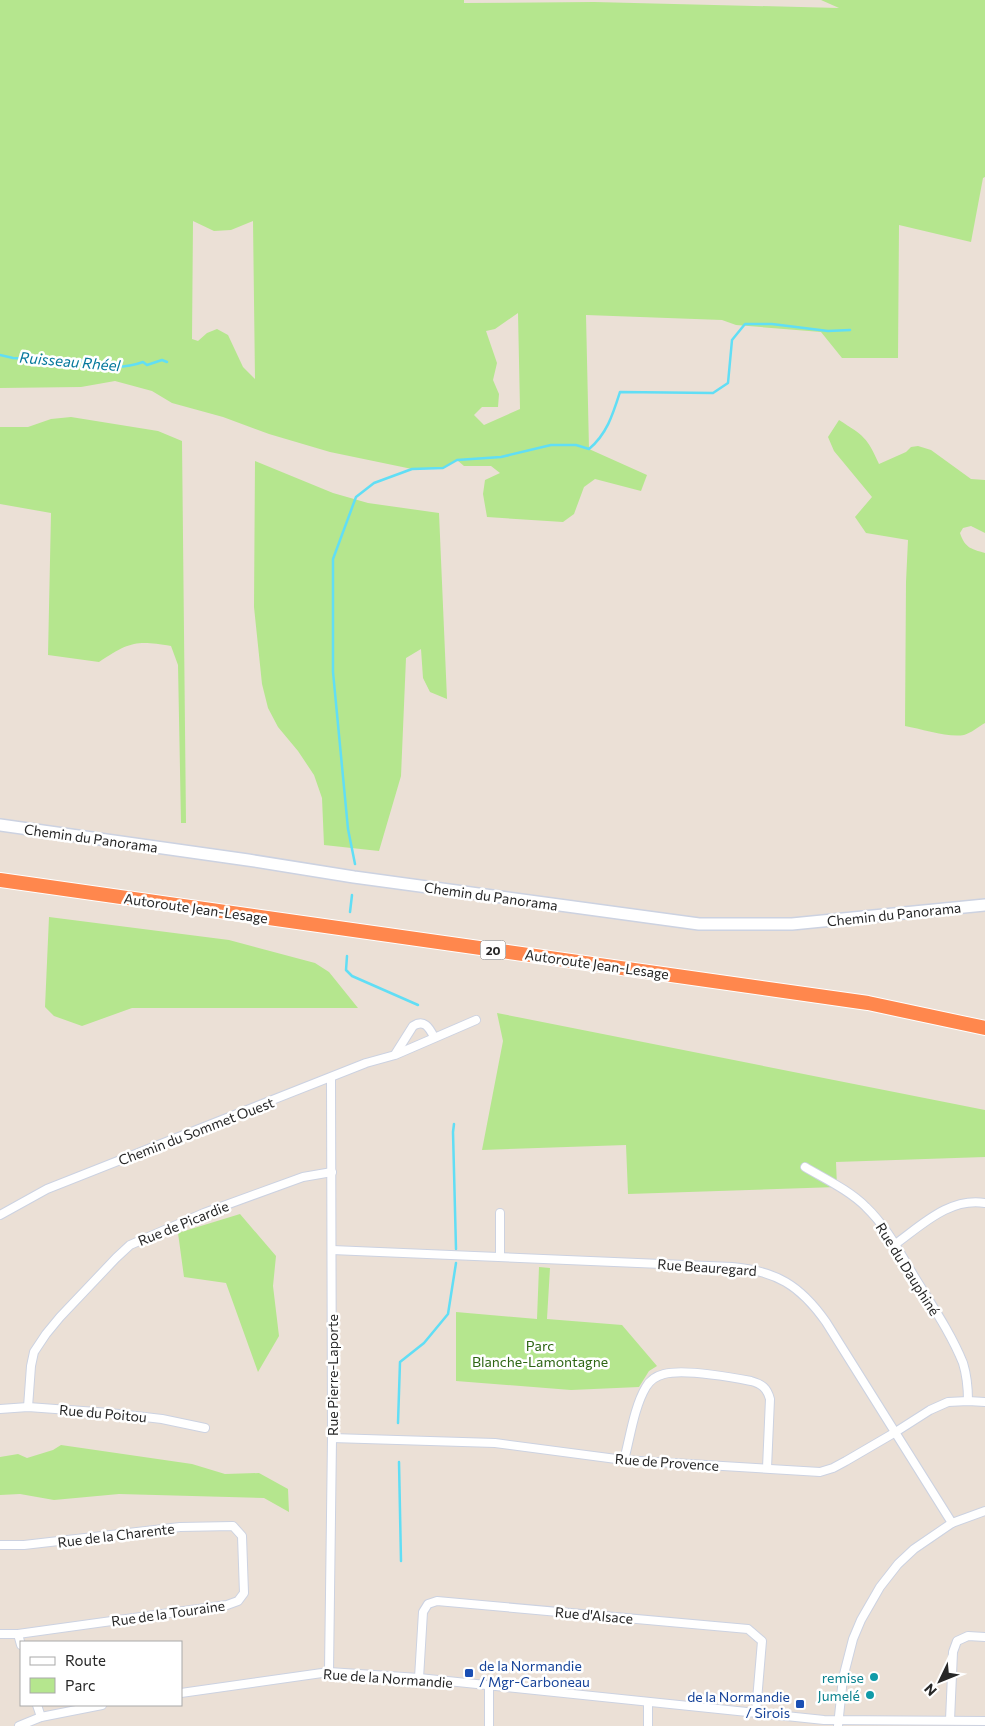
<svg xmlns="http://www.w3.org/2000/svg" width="985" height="1726" font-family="Commissioner,sans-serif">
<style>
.green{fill:#b5e68e;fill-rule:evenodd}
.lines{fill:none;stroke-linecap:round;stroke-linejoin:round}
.stream{stroke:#61def5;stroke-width:2.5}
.street-casing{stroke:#ccd2e1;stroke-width:10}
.secondary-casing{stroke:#ccd2e1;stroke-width:14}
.highway-casing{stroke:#fff;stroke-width:16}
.street{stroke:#fff;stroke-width:8}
.secondary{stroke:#fff;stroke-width:11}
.highway{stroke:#ff874d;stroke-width:14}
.transit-dot{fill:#1a4fb4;stroke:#fff;stroke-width:2}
.culture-dot{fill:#0f9aa8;stroke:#fff;stroke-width:2}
.labels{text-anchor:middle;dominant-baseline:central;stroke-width:5;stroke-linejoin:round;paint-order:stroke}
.shield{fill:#fff;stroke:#686868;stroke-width:1}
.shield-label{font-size:12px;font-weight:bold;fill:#272727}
.street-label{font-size:14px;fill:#272727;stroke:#fff}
.park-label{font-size:14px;fill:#2e6614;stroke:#fff}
.transit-label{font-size:14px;fill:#164399;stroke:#fff;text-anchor:start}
.culture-label{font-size:14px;fill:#0d838f;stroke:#fff;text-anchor:end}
.water-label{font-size:15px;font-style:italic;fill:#05789c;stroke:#fff}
</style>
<rect width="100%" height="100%" fill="#ebe0d6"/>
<g class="green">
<path d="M0 0H464V3L594 2 839 8 821 0H985V177L983 178 971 242 899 225 898 358H842L821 332 736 325 722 320 586 315 589 449 647 475 641 491 595 479 584 487 574 514 563 522 487 517 483 494 485 480 500 473 491 466H464L457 460 443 468 412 469 330 452 269 434 223 417 172 403 152 391 115 381 81 387 0 388ZM193 221 214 231 231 230 253 221 255 379 243 367 228 335 217 329 207 333 198 341 192 339ZM518 313 520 409 484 425 474 415 482 407H498L499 394 493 380 497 363 486 331 495 329Z"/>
<path d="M71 417 158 431 182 441 186 823H181L178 665 171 646C136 640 129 642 99 662L48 655 51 513 0 504V427H28L51 419Z"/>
<path d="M839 420C864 436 867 437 879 464L906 452 911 447 918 446 931 450 971 479 985 480V533L971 526 963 528 960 533C965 548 971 549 985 553V723C978 727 971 733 964 735 949 738 922 729 905 726L906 582 908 540 866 533 855 517 872 497 834 451 828 437Z"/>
<polygon points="255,461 333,493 368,503 439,513 447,699 430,692 423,678 421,649 406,658 401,776 379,851 324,845 322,798 314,775 298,751 278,727 268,708 262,684 254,607"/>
<polygon points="49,917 229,940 315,963 329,972 358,1008 132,1008 82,1026 54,1016 45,1007"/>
<polygon points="497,1013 985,1110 985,1157 836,1162 837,1187 628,1194 626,1145 482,1150 503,1041"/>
<polygon points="240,1214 276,1256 273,1286 279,1336 258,1372 226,1283 184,1277 178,1233"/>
<polygon points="539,1267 550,1268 547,1319 622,1325 657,1366 649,1371 639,1387 571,1390 456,1381 456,1312 537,1319"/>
<polygon points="61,1445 192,1464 225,1474 259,1473 288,1489 289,1512 264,1498 119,1494 54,1500 20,1494 0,1495 0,1457 18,1454 27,1458 53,1450"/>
</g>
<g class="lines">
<g class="stream">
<path d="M0 355 13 358 88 361C104 369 127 368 143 362L147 365 162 360 167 362"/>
<path d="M355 864 348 829 333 672V559L356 497 374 483 412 469 443 468 457 460 501 457 551 445H576L589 449C607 434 613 414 620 392L713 393 728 383 732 340 745 324H772L828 331 850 330"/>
<polyline points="350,912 352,895"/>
<polyline points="347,956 346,970 352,976 418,1005"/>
<polyline points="454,1124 453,1132 456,1249"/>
<polyline points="398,1423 400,1362 424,1343 448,1314 456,1263"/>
<polyline points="399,1462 401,1561"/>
</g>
<g class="street-casing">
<g id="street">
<path d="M396 1053 413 1026C424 1019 429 1027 434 1037"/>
<path d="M805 1167C825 1179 849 1190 866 1207 886 1226 900 1253 914 1276 931 1304 951 1333 963 1363 967 1376 968 1388 968 1401"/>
<polyline points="500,1213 500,1257"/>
<polyline points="0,1215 47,1189 366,1063 395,1055 476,1020"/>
<path d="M894 1245C921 1226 949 1197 985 1203"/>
<path d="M332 1250 732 1267C776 1271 800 1285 826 1322L952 1523"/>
<polyline points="28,1407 31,1366 34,1352 46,1334 60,1317 116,1258 130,1245 204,1213 303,1177 332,1172"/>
<polyline points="0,1409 28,1407 110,1413 162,1419 205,1428"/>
<polyline points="332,1438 495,1443 624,1460 820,1472 833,1468 846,1461 894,1433 930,1410 948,1402 968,1401 985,1402"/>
<path d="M624 1460C630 1438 634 1407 646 1387 650 1380 656 1376 664 1374 684 1369 730 1377 751 1381 762 1384 767 1388 770 1399L767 1468"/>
<polyline points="0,1545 24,1545 180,1527 233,1526 242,1536 244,1593 238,1601 227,1605 18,1634 0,1634"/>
<polyline points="18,1634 21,1645"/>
<polyline points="329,1672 332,1438 331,1078"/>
<polyline points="419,1678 423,1612 428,1604 437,1601 748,1629 762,1641 756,1712"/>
<polyline points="181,1693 329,1672 419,1678 824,1720 985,1721"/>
<polyline points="37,1705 41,1717"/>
<polyline points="950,1720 953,1652 957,1641 968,1636 985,1637"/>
<polyline points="19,1726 41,1717 102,1705"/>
<polyline points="489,1726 489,1687"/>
<polyline points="648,1726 648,1702"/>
<polyline points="838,1726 843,1678 853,1639 861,1620 880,1587 898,1564 914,1549 952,1523 985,1511"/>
</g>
</g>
<g class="secondary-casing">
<polyline id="secondary" points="0,825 248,860 354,877 699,924 792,924 985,905"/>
</g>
<g class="highway-casing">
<polyline id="highway" points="0,880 868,1003 985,1028"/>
</g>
<use href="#street" class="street"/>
<use href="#secondary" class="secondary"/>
<use href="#highway" class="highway"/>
</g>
<g class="transit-dot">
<rect x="464" y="1668" width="10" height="10" rx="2.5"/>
<rect x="795" y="1699" width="10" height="10" rx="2.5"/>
</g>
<g class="culture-dot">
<circle cx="874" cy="1677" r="5"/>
<circle cx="870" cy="1695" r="5"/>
</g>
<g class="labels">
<rect class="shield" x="480.5" y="940.5" width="25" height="19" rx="4"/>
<g class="shield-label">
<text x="493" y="950">20</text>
</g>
<g class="street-label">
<text transform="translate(91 838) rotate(8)">Chemin du Panorama</text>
<text transform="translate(491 896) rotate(8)">Chemin du Panorama</text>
<text transform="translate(196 908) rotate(8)">Autoroute Jean-Lesage</text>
<text transform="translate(894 914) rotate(-6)">Chemin du Panorama</text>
<text transform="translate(597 964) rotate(8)">Autoroute Jean-Lesage</text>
<text transform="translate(196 1131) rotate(-21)">Chemin du Sommet Ouest</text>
<text transform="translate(183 1223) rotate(-22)">Rue de Picardie</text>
<text transform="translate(707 1267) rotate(4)">Rue Beauregard</text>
<text transform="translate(908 1269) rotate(58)">Rue du Dauphiné</text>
<text transform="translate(332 1375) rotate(-90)">Rue Pierre-Laporte</text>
<text transform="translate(103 1413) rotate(5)">Rue du Poitou</text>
<text transform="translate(667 1462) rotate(4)">Rue de Provence</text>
<text transform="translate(116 1535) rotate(-7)">Rue de la Charente</text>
<text transform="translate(168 1613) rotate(-8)">Rue de la Touraine</text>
<text transform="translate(594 1615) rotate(5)">Rue d'Alsace</text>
<text transform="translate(388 1678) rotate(4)">Rue de la Normandie</text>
</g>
<g class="park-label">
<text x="540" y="1345">Parc<tspan x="540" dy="16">Blanche-Lamontagne</tspan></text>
</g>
<g class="transit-label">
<text x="479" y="1665">de la Normandie<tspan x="479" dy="16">/ Mgr-Carboneau</tspan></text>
<text x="790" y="1696" text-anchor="end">de la Normandie<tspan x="790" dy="16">/ Sirois</tspan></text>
</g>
<g class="culture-label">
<text x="864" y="1677">remise</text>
<text x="860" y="1695">Jumelé</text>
</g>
<g class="water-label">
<text transform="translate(70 361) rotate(5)">Ruisseau Rhéel</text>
</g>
</g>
<rect x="20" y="1641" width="162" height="65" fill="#ffffff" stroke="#a9a9a9"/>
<rect x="30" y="1657" width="25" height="8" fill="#ffffff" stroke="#a9a9a9"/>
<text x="65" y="1666" font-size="15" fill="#272727">Route</text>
<rect x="30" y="1678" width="25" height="15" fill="#b5e68e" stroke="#a9a9a9"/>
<text x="65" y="1691" font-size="15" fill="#272727">Parc</text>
<g transform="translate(940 1681) rotate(227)" stroke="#ffffff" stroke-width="4" paint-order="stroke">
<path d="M0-4L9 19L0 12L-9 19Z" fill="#272727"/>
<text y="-8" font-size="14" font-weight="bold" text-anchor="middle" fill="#272727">N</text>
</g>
</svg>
